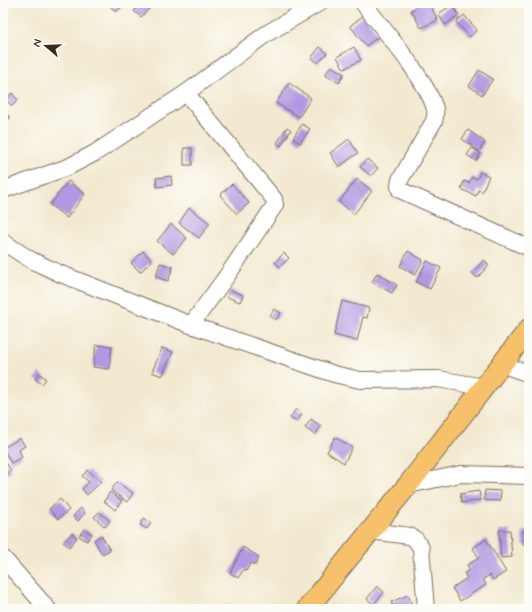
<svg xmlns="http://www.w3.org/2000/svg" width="532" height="612" font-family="Mynerve,sans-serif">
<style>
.building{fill:#b099e2}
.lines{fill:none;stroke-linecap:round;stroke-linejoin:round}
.minor-casing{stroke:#7b6d5c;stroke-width:18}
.major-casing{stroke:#7b6d5c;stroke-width:22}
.minor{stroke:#fff;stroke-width:16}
.major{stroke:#f6c16b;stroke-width:20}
</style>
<rect width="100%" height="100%" fill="#fdfcf7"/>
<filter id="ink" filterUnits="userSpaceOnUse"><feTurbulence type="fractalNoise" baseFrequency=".025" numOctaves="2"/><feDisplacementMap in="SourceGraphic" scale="8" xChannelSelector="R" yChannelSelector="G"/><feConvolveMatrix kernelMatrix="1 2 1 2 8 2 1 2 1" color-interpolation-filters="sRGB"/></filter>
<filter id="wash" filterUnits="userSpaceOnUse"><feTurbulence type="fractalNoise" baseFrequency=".012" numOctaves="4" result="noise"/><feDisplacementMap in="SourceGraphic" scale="16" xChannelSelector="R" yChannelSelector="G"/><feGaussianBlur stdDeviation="0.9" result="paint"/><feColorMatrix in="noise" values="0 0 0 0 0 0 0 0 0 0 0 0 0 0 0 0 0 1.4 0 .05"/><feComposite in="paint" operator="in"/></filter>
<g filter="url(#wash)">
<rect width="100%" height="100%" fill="#f2e9d0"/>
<g id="blocks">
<g class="building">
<polygon points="107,3 126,3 116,12"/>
<polygon points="142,3 155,3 141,17 134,11"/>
<polygon points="425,3 429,3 438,20 421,28 411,10"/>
<polygon points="452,5 459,15 445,25 438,14"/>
<polygon points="364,15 379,36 366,46 350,26"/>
<polygon points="464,15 477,30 470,37 456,22"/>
<polygon points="320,47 327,53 318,63 311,58"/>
<polygon points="354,47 361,60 344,69 337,57"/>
<polygon points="331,66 344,74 339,83 325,75"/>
<polygon points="479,70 493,79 482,95 469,86"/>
<polygon points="289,83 311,98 299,117 276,103"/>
<polygon points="12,93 18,100 12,106 6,100"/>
<polygon points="3,109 10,118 3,124"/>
<polygon points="302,124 310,129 300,143 293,138"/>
<polygon points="287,127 291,130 281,146 277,143"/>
<polygon points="468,130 485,142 479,151 462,139"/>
<polygon points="349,139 358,153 339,167 330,153"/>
<rect x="184" y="148" width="8" height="17"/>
<polygon points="472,148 481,153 476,161 467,155"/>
<polygon points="367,159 378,168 371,176 360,167"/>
<polygon points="480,172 489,176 482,192 478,190 476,196 461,189 464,181 469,183 472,177 477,179"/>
<polygon points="171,176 172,185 157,187 156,178"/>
<polygon points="357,179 372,191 354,214 339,202"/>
<polygon points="68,181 85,194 67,218 50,205"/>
<polygon points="232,184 249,203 237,214 220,195"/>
<polygon points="189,208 210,223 199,238 179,223"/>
<polygon points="171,224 187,238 173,254 157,241"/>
<polygon points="143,251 152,261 140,272 131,263"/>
<polygon points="408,251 423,260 415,275 400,266"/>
<polygon points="284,253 289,258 280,267 275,262"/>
<polygon points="484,260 489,265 477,278 472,273"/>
<polygon points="427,261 441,268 430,289 416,282"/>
<polygon points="160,263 173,267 168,281 156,277"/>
<polygon points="377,273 397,285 392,293 372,282"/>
<polygon points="230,290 243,295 240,302 227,297"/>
<polygon points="342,301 369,308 367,318 363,317 357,341 334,335"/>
<polygon points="274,309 281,313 276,320 270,316"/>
<polygon points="96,345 112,346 109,369 93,367"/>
<polygon points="162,348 173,352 162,376 152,372"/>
<polygon points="39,373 46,379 42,384 35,379"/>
<polygon points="296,409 302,414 297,422 290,418"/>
<polygon points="311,419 321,426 315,435 305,428"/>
<polygon points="335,437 352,448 344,463 327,452"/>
<polygon points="20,438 25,446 19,450 22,457 11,463 3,448"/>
<polygon points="7,464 11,471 3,477 3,467"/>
<polygon points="88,470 101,482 87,495 82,489 89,482 82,476"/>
<polygon points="117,482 133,493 127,502 111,490"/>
<polygon points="485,490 501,491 500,501 484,500"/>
<polygon points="479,491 481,500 462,503 460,494"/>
<polygon points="110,492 122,501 115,510 104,501"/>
<polygon points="60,499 69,510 58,519 49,509"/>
<polygon points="81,508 85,513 78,521 73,516"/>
<polygon points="99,512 110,521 105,527 94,517"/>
<polygon points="144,518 151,523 147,529 140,525"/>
<polygon points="84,529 92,534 87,541 79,536"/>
<polygon points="499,530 510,530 512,557 501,558"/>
<polygon points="529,530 529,545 523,545 522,532"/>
<polygon points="72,533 77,538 69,547 63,542"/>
<polygon points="101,535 110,550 102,554 94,540"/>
<polygon points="486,539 506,572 493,580 490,575 483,579 486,585 460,601 452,588 467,578 464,573 470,570 467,565 479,558 473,548"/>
<polygon points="243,547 259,557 255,565 251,563 246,571 244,569 238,578 230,573"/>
<polygon points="377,586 384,592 374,604 367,599"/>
<polygon points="408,595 414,609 394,609 391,602"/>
<polygon points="228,606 228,609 218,609 218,607"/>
</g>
</g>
</g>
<g filter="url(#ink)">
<use href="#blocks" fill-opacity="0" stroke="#7b6d5c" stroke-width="1"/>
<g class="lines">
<g class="minor-casing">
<g id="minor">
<path d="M363 3C383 29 427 80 435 109 436 114 435 117 434 121L400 180 399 186 400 190 529 248"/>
<polyline points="186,93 274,199 275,205 229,273 191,325"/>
<polyline points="3,190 68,167 95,153 186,93 266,34 319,3"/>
<polyline points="3,242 31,260 61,274 191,325 334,374 360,380 438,379 484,387"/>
<polyline points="501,364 529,374"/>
<polyline points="408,485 461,474 529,476"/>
<polyline points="371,531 410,536 416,540 421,548 426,609"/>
<polyline points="3,558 48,609"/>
</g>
</g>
<g class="major-casing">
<polyline id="major" points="307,609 408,485 529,329"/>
</g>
<use href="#minor" class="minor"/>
<use href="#major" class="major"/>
</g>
</g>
<rect width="532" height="612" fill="none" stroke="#fdfcf7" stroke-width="16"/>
<g transform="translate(46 46) rotate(289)" stroke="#fdfcf7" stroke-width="3" paint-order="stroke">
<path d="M0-3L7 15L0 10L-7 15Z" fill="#3b2a1e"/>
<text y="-6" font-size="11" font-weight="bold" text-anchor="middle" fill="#3b2a1e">N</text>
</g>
</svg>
